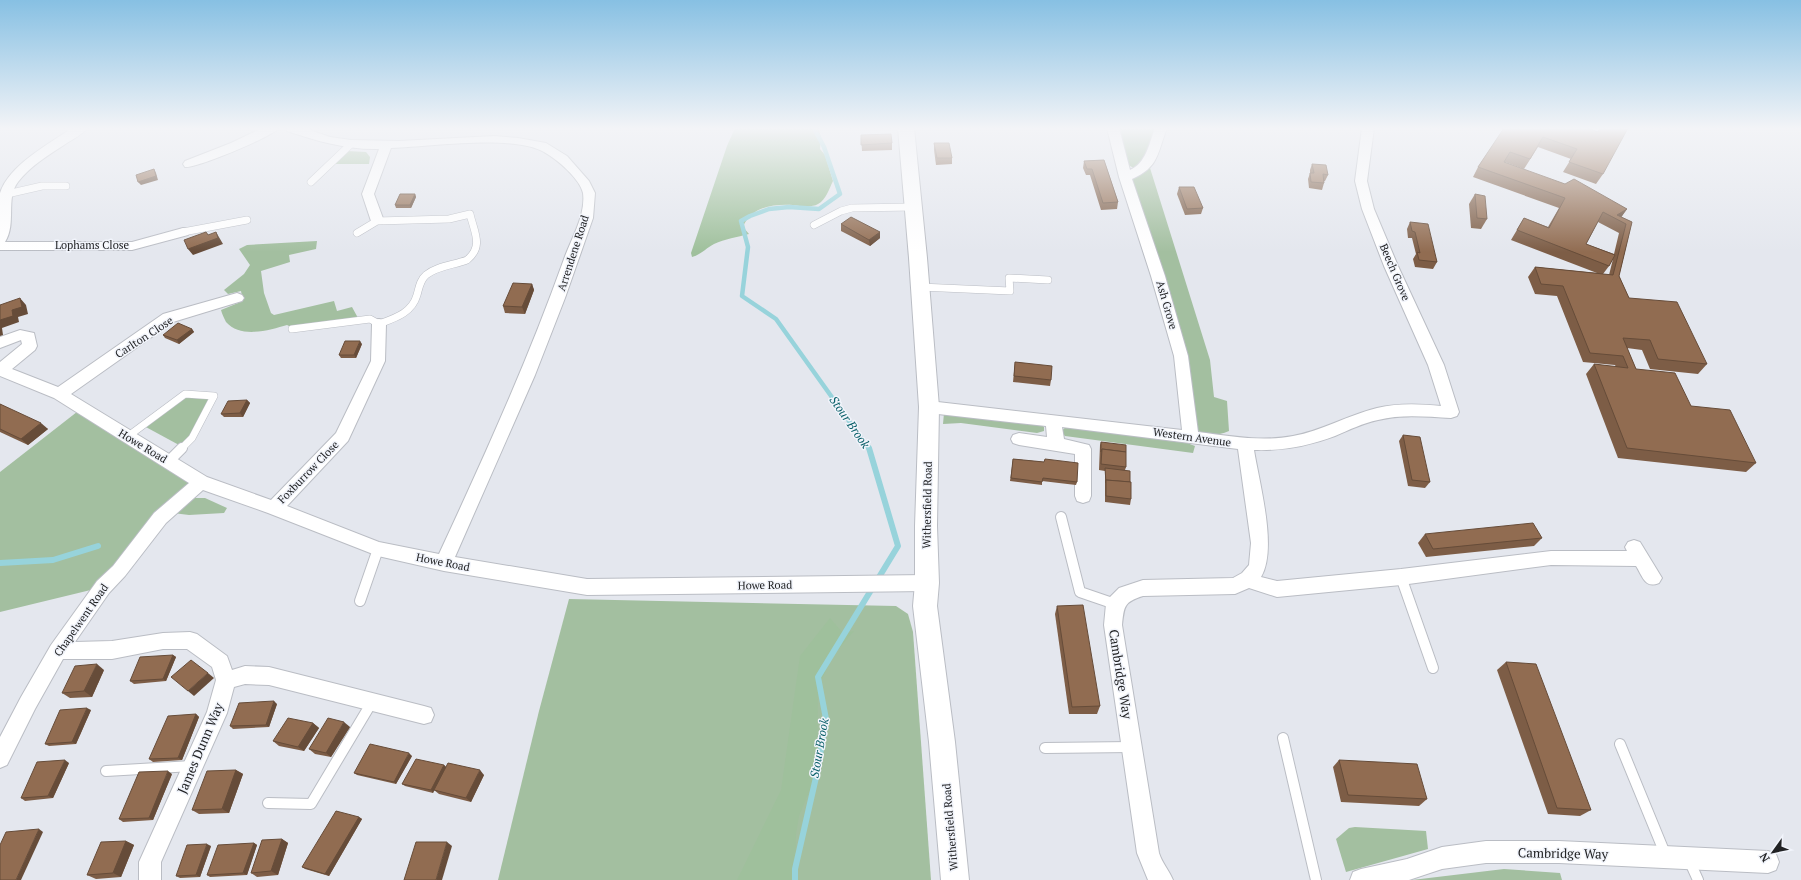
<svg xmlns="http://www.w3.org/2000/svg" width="1801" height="880" font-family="'PT Serif',serif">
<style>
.green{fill:#a3bfa0}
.forest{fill:#9fc09c}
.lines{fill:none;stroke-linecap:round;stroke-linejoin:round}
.stream-far1{stroke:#97d3db;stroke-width:4.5}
.stream{stroke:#97d3db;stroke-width:6}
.service-far1-casing{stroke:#babdc4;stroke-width:8}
.service-casing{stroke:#babdc4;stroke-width:12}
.minor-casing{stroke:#babdc4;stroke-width:2}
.tertiary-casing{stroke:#babdc4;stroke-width:2}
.service-far1{stroke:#fff;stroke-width:7}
.service{stroke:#fff;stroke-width:10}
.minor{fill:#fff;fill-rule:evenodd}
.tertiary{fill:#fff;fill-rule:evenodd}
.wall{fill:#7d5d46;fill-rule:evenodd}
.shaded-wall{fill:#664c39}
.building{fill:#916c51;stroke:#664c39}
.labels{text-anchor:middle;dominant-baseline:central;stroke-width:3;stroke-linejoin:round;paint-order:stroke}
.street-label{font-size:11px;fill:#212224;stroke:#f1f4fb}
.water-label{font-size:12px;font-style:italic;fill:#095f68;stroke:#f1f4fb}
.near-street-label{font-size:13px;fill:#212224;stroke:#f1f4fb}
</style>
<rect width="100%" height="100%" fill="#e4e7ee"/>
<g class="green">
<polygon points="1119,128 1156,128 1144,161 1135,169 1127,164"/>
<polygon points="347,151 366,152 370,157 369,164 334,164"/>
<path d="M1150 168 1210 360 1214 397 1227 401 1229 431C1214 437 1208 435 1193 429L1132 180Z"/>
<path d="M317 241 316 249 289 255 290 262 261 271 264 293 271 313 274 315 334 301 337 311 352 307 358 318 291 327 287 325C270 330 241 339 226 322 224 318 222 314 221 310L243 301 241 291 228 294 224 290 244 274 250 265 239 249 247 245Z"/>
<polygon points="185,395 211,397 189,438 179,445 144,426"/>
<polygon points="82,408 201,482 103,587 0,612 0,472"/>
<polygon points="944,413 1038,422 1044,427 1044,431 1037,433 961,423 943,424"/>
<polygon points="1066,427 1182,441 1195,446 1193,453 1065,436 1060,432"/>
<polygon points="195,498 205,498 227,508 224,513 189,515 173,513 184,501"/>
<polygon points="569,599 896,606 908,614 913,632 931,880 498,880 539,711"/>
<polygon points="1355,827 1426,831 1428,849 1346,872 1336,839 1349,828"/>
<polygon points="1504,869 1560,873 1562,880 1412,880"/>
</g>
<g class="forest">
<path d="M735 128H818L821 137 820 149 825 155 833 181C829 189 826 200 818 204 811 208 801 206 793 205 774 204 751 206 743 227L749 234C737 237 725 239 714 244 706 248 702 254 692 257L691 253 727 146Z"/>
<polygon points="830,618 843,633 854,631 832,657 818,688 817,773 799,816 796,834 795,880 737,880 781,790 800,656"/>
</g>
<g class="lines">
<polyline class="stream-far1" points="814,128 824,147 840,194 819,209 789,207 769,209 750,216 741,221 748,247 742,296 776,319 869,449"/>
<g class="stream">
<polyline points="0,563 53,560 98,546"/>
<polyline points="795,880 795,869 817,773 826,719 818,677 898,546 869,448"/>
</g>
<g class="service-far1-casing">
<g id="service-far1">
<polyline points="311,182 351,144"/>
<polyline points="7,194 42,186 66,186"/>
<polyline points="814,225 841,211 852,208 913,207"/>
<polyline points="183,232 247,220"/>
<polyline points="920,287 1010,291 1009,278 1048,280"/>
<path d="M292 329 370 319 379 324C395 318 412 313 417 295 419 288 420 280 426 275 437 266 454 265 467 260 484 246 474 232 470 214L449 219 377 221 357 233"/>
<polyline points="127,437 185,394 214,396 192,438 181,449"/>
</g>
</g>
<g class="service-casing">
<g id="service">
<polyline points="169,461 182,448"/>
<polyline points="1061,517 1080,592 1115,604"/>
<polyline points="1401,577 1433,668"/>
<polyline points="360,601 378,549"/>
<polyline points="1283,738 1316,880"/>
<polyline points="1620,744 1666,856"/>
<polyline points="1045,748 1132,747"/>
<polyline points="106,771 192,766"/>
<polyline points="268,803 311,804 372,702"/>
<polyline points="1689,860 1698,880"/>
</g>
</g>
<g class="minor-casing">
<g id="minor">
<path d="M72 128H87C82 135 73 139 67 143 50 154 30 166 18 182 5 199 17 223 5 242H132L183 228 188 229 190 232 188 235 132 250H0V193C9 165 49 144 72 128Z"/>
<path d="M262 128H279C272 137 194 169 185 167L183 164 185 161 231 143Z"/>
<path d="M285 128H304L330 137 351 140 399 141 494 136 518 138 546 143 567 156 589 181 595 193 593 218 565 298 535 375 455 557 587 579 927 575 933 578 936 583 933 588 927 591 587 595 444 571 378 556 268 513 203 490 166 523 125 576 109 593 75 642 112 641 163 633 190 632 197 634 227 656 232 670 245 666 269 667 424 706 431 708 434 715 431 722 424 724 269 685 245 684 234 687 227 713 161 862V880H139V862L207 712 216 680 212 667 187 649H163L112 659H63L35 709 7 765 0 768V737L21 697 51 645 97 581 113 566 154 513 189 483 54 398 0 376V362L22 344 21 340 0 348V337L20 330 34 333 37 346 35 350 12 369 58 387 163 314 237 293 242 295 244 298 242 301 173 322 71 394 207 477 271 500 336 433 371 361 372 324 374 320 379 319 384 320 386 324 385 361 348 441 287 506 379 542 439 554C484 457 528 360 564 259 571 239 586 215 583 193 580 179 557 159 544 152 513 134 429 147 391 148L374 194 384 221 382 224H372L362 194 379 149C347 150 317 141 287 131Z"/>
<path d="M1107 128H1119L1130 170C1146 163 1149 144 1155 128H1167C1157 154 1159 167 1132 179L1165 276 1188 356 1198 432C1229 436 1262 442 1293 436 1322 431 1348 415 1377 408 1398 403 1420 404 1441 406L1428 365 1384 266 1362 209 1355 181 1362 128H1374L1367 181 1374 209 1398 266 1444 365 1459 412 1457 416 1451 418C1427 417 1402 414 1378 420 1363 423 1349 430 1335 436 1308 446 1283 451 1254 450 1259 482 1278 549 1261 577L1277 581 1401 569 1551 551H1627L1625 547 1628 542 1634 540 1640 542 1662 578 1659 583C1645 589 1643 577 1636 566L1551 565 1401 585 1277 597 1249 588 1235 594 1143 596C1124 602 1124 606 1122 625L1159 853C1162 863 1169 870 1173 880H1148L1137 853 1104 625 1106 604 1109 598 1119 588 1143 580 1233 578 1242 573 1249 565 1251 543 1238 449 1062 427 1064 439 1089 445 1091 449V496L1089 501 1083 503 1077 501 1075 496V454L1019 445 1013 443 1011 439 1013 435 1019 433 1047 437 1046 426 929 413 923 411 921 407 923 403 929 401 1182 430 1174 356 1151 276 1119 177Z"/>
<polygon points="1486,841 1559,841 1768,851 1776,854 1779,862 1776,870 1768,873 1559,863 1486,863 1442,869 1409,880 1350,880 1353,872 1361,869 1407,859 1442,847"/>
</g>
</g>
<g class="tertiary-casing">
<polygon id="tertiary" points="898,128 914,128 927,258 939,407 937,526 939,583 937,606 955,742 969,880 941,880 929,742 913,606 915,583 915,526 919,407 909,258"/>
</g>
<use href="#service-far1" class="service-far1"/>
<use href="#service" class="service"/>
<use href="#minor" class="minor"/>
<use href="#tertiary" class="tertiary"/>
</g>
<g class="wall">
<path d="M1504 128H1587L1603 174 1596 184 1563 172 1571 159 1538 147 1524 169 1505 162H1504L1627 209 1621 217 1632 222 1619 276 1629 298 1707 364 1698 374 1650 369 1642 350 1627 348 1636 369 1691 406 1756 463 1746 472 1618 458 1586 374 1594 364 1616 367 1615 365 1583 362 1557 296 1535 294 1528 277 1535 267 1597 273 1511 240 1524 218 1548 227 1559 208 1473 177 1478 167ZM1598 222 1619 233 1614 254 1586 244ZM1613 259 1609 275 1603 274 1609 266Z"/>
<polygon points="861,135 892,143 892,150 862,151"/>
<polygon points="934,143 952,158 952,164 936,165 934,150"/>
<polygon points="1104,160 1118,202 1117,209 1101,210 1090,175 1086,175 1083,168 1084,161"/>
<polygon points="1312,164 1328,175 1325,181 1324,181 1324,183 1322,190 1309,188 1308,179 1310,173 1310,170"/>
<polygon points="1179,187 1203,208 1201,214 1185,215 1177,194"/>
<polygon points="415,194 416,197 411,208 396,208 395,205"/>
<polygon points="1475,194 1487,219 1481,229 1471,228 1469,204"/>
<polygon points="1410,222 1437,262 1433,269 1415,267 1413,259 1416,254 1412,238 1408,238 1407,229"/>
<polygon points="841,224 880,232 880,238 870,246 841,231"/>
<polygon points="532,284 534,290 525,314 505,313 503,306"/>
<polygon points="192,329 194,332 179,344 165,338 163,335"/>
<polygon points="362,344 356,358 341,358 339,355"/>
<polygon points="1015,362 1051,380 1050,386 1013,382"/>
<polygon points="247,400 250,403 243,417 224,417 221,414"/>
<polygon points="0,404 48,429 28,445 0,432"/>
<polygon points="1403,435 1430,482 1425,488 1408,486 1399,441"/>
<polygon points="1101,442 1126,452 1126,467 1125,470 1130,482 1131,499 1130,505 1105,502 1105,471 1099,470 1100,445"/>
<polygon points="1013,459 1044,462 1077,482 1076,485 1042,481 1042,485 1010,481"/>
<polygon points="1425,534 1542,538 1534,546 1426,557 1418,543"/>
<polygon points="1057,606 1100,706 1097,714 1069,714 1055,614"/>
<polygon points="173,655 176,657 166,681 134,684 130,681"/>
<polygon points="1506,662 1591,810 1580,816 1548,814 1497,670"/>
<polygon points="104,670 92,697 70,698 62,693"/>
<polygon points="277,704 269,727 233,729 230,726"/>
<polygon points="91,710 76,744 49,746 45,744"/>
<polygon points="196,714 199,717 182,760 153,762 149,759"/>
<polygon points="313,723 319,728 304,751 279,746 273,741"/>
<polygon points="350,727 331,757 315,754 309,749"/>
<polygon points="412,756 396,784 357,775 354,773"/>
<polygon points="1339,760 1427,799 1419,806 1341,802 1333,767"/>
<polygon points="69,763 53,798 25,801 21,798"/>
<polygon points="444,765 446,767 484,775 471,802 439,794 434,790 433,793 405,786 402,784"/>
<polygon points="236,770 243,774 229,813 199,814 192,810"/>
<polygon points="172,774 153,820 123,822 119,819"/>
<polygon points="359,817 362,819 329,876 305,869 302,867"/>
<polygon points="282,839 288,843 278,875 257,877 251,873"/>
<polygon points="126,841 134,845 121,877 96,879 87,875"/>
<polygon points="254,843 257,845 247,875 210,877 207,875"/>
<polygon points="211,846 200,877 180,878 176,876"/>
</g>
<g class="shaded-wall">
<polygon points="154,169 156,173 158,180 141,185 138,182"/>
<polygon points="415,194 416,197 411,208 410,205"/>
<polygon points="1627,209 1620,219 1617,215"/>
<polygon points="206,232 211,238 216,232 223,244 193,255 188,249 208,235"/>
<polygon points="880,232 880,238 870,246 869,240"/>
<polygon points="532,284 534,290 525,314 522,307"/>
<polygon points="20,298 26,305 28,314 18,317 19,322 2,328 3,335 0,336 0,320 12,310"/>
<polygon points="192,329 194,332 179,344 177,340"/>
<polygon points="360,341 362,344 356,358 354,355"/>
<polygon points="247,400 250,403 243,417 240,413"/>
<polygon points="41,423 48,429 28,445 21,439"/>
<polygon points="173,655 176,657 166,681 163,679"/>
<polygon points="97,664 104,670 92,697 84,691"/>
<polygon points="208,673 214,678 194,696 188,691"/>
<polygon points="274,701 277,704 269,727 266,725"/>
<polygon points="87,708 91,710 76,744 72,742"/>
<polygon points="196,714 199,717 182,760 178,758"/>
<polygon points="344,722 350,727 331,757 326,753"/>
<polygon points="313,723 319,728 304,751 298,747"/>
<polygon points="409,753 412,756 396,784 394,782"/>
<polygon points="65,760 69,763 53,798 48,796"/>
<polygon points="444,765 446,767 433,793 431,790"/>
<polygon points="236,770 243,774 229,813 222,809"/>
<polygon points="480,770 484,775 471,802 466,798"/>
<polygon points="168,771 172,774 153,820 149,818"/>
<polygon points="359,817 362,819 329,876 325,874"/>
<polygon points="39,829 43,832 21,880 16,880"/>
<polygon points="282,839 288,843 278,875 271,871"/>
<polygon points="126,841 134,845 121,877 113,873"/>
<polygon points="447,842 452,846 442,880 436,880"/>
<polygon points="254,843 257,845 247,875 243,873"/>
<polygon points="207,844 211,846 200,877 196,875"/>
</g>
<g class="building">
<polygon points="1504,128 1587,128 1598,132 1600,128 1628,128 1603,174 1569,162 1577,149 1543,137 1530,159 1510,152 1504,162 1565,184 1574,179 1627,209 1617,215 1632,222 1619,276 1629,298 1677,302 1707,364 1658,359 1650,340 1623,338 1636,369 1675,373 1691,406 1730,410 1756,463 1627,448 1594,364 1628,368 1623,356 1590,353 1563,286 1541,284 1535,267 1613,275 1626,224 1603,212 1586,244 1615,255 1609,266 1517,230 1524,218 1549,228 1565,198 1478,167"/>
<polygon points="891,134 892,143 861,145 861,135"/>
<polygon points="934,143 949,143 952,158 937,158"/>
<polygon points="1104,160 1118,202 1103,203 1092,169 1087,169 1084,161"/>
<polygon points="1312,164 1326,165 1328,175 1323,174 1324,183 1311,182 1310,173 1314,173"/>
<polygon points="154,169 156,176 138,182 136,175"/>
<polygon points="1179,187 1194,187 1203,208 1187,209"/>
<polygon points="400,194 415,194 410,205 395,205"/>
<polygon points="1475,194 1485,196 1487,219 1477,218"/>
<polygon points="851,217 880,232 869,240 841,224"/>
<polygon points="1410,222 1428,224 1437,262 1419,260 1417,252 1420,253 1415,232 1412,231"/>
<polygon points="206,232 208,235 216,232 218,238 188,249 184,240"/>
<polygon points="513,283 532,284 522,307 503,306"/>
<polygon points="20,298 22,307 12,310 13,316 0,320 0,305"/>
<polygon points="178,323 192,329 177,340 163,335"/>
<polygon points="345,341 360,341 354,355 339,355"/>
<polygon points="1015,362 1052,366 1051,380 1014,376"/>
<polygon points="247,400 240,413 221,414 228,401"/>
<polygon points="0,404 41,423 21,439 0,429"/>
<polygon points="1403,435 1420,437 1430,482 1412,480"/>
<polygon points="1101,442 1126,445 1126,452 1102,449 1101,452"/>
<polygon points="1102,449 1126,452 1126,467 1101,464"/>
<polygon points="1013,459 1044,462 1045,459 1078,463 1077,482 1043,478 1042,482 1011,478"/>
<polygon points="1105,468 1130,471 1130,482 1106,480 1106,483"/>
<polygon points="1106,480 1131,482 1131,499 1106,496"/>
<polygon points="1533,523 1542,538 1433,549 1425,534"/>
<polygon points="1083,605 1100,706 1072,707 1057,606"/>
<polygon points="173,655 163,679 130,681 140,657"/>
<polygon points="191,660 208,673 188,691 171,677"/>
<polygon points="1506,662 1536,664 1591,810 1557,808"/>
<polygon points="97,664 84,691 62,693 75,666"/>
<polygon points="274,701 266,725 230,726 239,703"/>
<polygon points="87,708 72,742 45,744 60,710"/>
<polygon points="196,714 178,758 149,759 168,716"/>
<polygon points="288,718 313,723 298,747 273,741"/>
<polygon points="328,718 344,722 326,753 309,749"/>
<polygon points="370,744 409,753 394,782 354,773"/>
<polygon points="416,759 444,765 431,790 402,784"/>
<polygon points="65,760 48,796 21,798 37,762"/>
<polygon points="1339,760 1417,764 1427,799 1348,795"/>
<polygon points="448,763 480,770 466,798 434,790"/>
<polygon points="236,770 222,809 192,810 207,771"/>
<polygon points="168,771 149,818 119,819 139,772"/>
<polygon points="336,811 359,817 325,874 302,867"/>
<polygon points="39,829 16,880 0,880 0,845 6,832"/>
<polygon points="282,839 271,871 251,873 262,840"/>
<polygon points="126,841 113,873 87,875 101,842"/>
<polygon points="416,842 447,842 436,880 404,880"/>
<polygon points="254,843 243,873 207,875 218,845"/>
<polygon points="207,844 196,875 176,876 187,845"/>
</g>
<linearGradient id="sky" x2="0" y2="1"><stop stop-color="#87c0e3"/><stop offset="0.51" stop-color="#f3f4f7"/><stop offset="1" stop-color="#f3f4f7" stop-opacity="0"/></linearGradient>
<rect width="1801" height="252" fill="url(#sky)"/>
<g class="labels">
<g class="street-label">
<text x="92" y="245">Lophams Close</text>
<text transform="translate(573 253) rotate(-72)">Arrendene Road</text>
<text transform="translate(1395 272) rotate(67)">Beech Grove</text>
<text transform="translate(1167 305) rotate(74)">Ash Grove</text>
<text transform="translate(144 337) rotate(-33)">Carlton Close</text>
<text transform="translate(1192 437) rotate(8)">Western Avenue</text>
<text transform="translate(143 446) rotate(31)">Howe Road</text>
<text transform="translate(308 472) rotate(-46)">Foxburrow Close</text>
<text transform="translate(927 505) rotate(-89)">Withersfield Road</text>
<text transform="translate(443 562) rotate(11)">Howe Road</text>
<text transform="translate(765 585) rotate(-1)">Howe Road</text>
<text transform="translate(81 620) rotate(-55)">Chapelwent Road</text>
<text transform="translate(950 827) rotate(-95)">Withersfield Road</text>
</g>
<g class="water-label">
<text transform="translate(850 422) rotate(55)">Stour Brook</text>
<text transform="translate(819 748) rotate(-80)">Stour Brook</text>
</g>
<g class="near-street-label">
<text transform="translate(1121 674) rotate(81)">Cambridge Way</text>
<text transform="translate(200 748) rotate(-67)">James Dunn Way</text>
<text transform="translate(1563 853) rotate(1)">Cambridge Way</text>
</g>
</g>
<g transform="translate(1773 852) rotate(237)" stroke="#f1f4fb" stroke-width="3" paint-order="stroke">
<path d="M0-3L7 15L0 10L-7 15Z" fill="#212224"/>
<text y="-6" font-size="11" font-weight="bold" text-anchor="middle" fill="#212224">N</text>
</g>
</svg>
